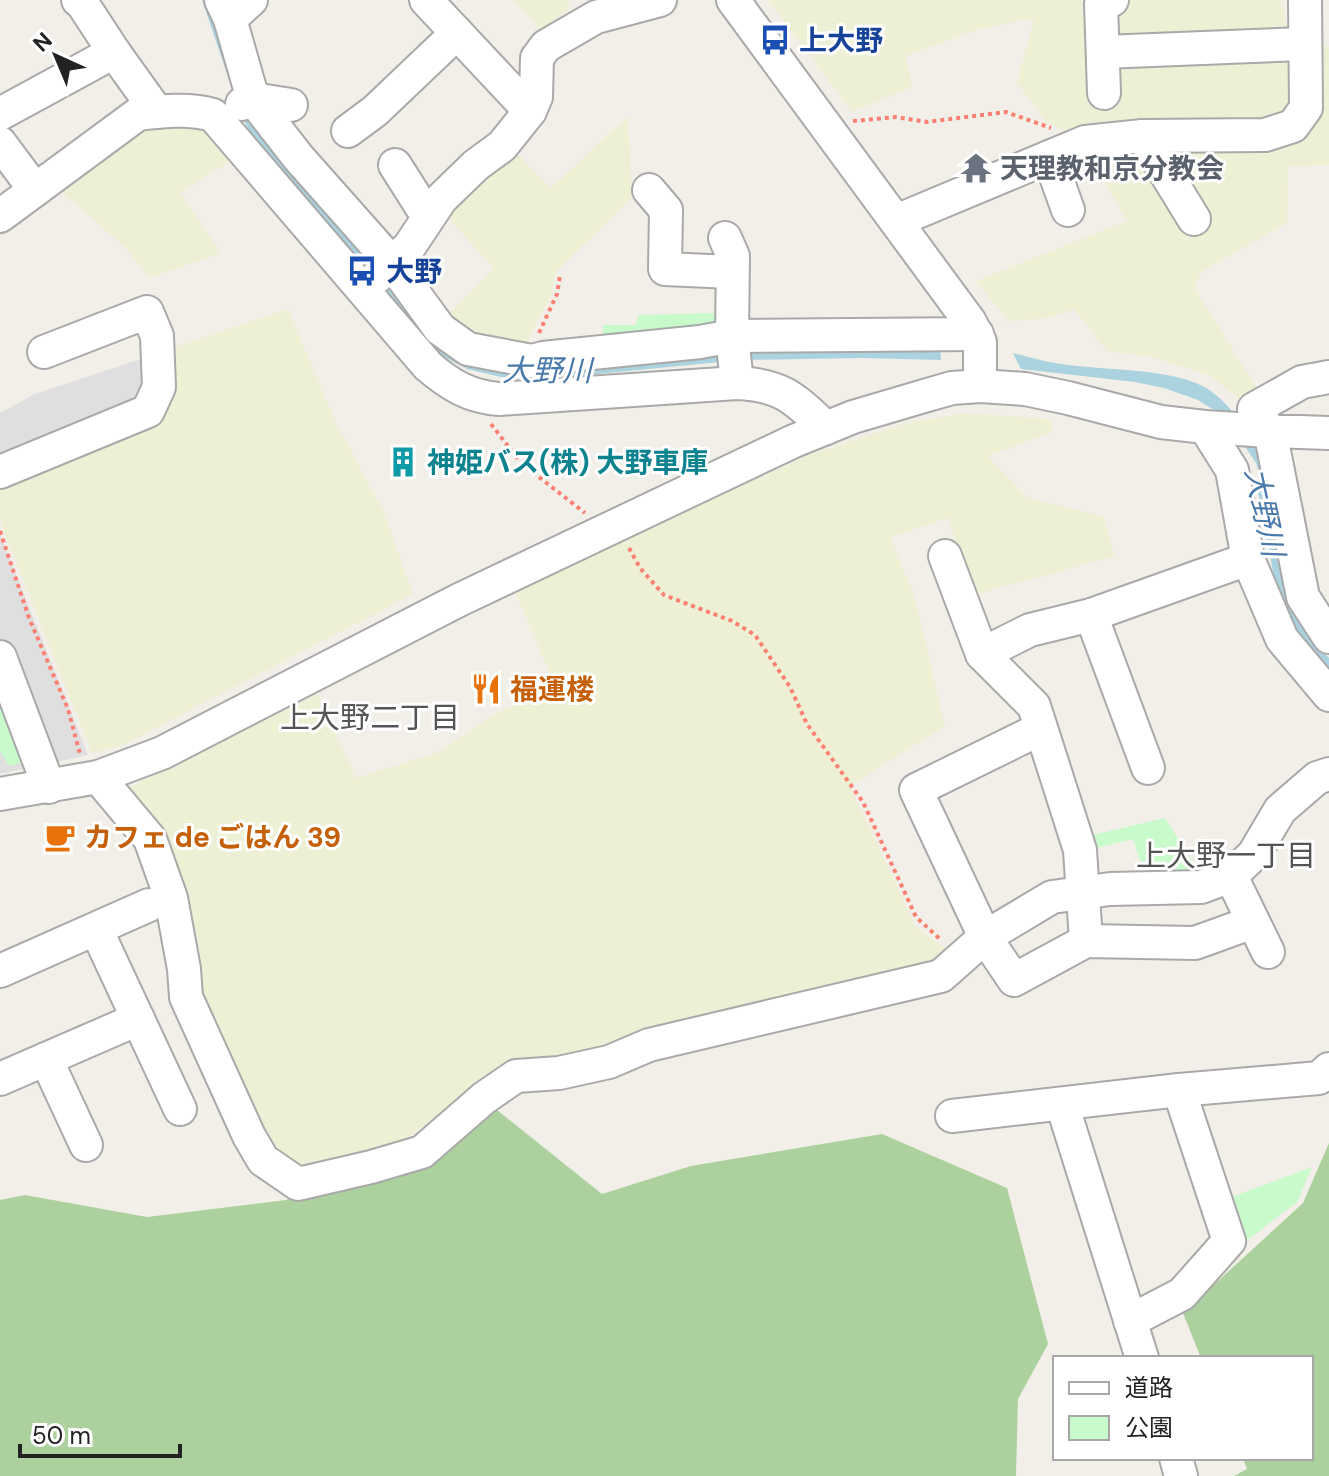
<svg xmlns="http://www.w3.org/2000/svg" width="1329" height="1476" font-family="'DM Sans','Noto Sans JP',sans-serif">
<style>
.residential{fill:#e0dfdf}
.farmland{fill:#eef0d5}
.forest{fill:#add19e}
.park{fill:#c8facc}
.water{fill:#aad3df}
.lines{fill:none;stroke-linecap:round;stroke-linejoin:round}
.minor-casing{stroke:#a9a9a9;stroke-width:36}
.path{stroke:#fa8072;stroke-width:4;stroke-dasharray:4 4;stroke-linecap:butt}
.minor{stroke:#fff;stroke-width:32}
.labels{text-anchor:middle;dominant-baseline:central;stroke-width:6;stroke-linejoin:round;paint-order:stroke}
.transit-label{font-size:28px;font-weight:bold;fill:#164399;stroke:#fff;text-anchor:start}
.worship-label{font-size:28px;font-weight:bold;fill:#5b616d;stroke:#fff;text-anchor:start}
.culture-label{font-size:28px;font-weight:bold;fill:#0d838f;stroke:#fff;text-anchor:start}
.food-label{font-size:28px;font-weight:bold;fill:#c56008;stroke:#fff;text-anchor:start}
.water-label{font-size:30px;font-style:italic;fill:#4a7aab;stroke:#fff}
.neighbourhood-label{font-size:30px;fill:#555;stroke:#fff}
</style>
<rect width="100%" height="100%" fill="#f2efe9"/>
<g class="residential">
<polygon points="165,351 164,413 0,481 0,413 35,394"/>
<polygon points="0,534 88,755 0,774"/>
</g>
<g class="farmland">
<polygon points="513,0 570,0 567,10 542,30"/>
<polygon points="768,0 1281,0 1288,33 1329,47 1329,165 1288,166 1287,223 1201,272 1194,287 1258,390 1240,400 1209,375 1151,357 1107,351 1074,309 1050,318 1008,321 976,281 1127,221 1092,159 1077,137 1046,121 1017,83 1034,18 976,30 906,56 912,87 852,112"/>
<polygon points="628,116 632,197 555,273 553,291 529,338 531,354 440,323 494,268 445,215 510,146 551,188"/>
<polygon points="141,122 204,122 236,158 180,192 221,253 149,278 125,247 55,186"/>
<polygon points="288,309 337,425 384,512 413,594 121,746 92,753 2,526 0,514 0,481 109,439 167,411 169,349"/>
<polygon points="964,413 1050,419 1052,432 988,456 1026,497 1103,516 1115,556 974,595 948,518 890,537 914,595 945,726 850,786 916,927 947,950 939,963 740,1005 585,1058 450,1108 407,1137 382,1149 308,1173 265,1152 120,792 318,694 356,778 439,752 491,716 556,688 515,591 806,456 907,423"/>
</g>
<g class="forest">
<polygon points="497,1110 602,1194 691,1166 882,1134 1007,1188 1048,1344 1018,1399 1016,1476 0,1476 0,1200 25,1195 147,1217 286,1200"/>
<polygon points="1329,1143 1329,1476 1234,1476 1247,1469 1243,1458 1311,1458 1311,1358 1201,1358 1183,1313 1303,1203"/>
</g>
<g class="park">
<polygon points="719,313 720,332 603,343 603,325 636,325 638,315"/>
<polygon points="12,700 34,760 9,766 0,751 0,705"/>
<polygon points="1165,818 1201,875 1146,879 1133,839 1088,850 1084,837"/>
<polygon points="1312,1167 1297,1202 1240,1246 1226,1199"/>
</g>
<g class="water">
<polygon points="202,0 211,0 249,112 455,352 711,351 940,347 941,360 863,358 741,360 566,377 501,377 467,369 439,354 417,331 374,275 256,143 241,115"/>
<path d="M1013 353C1027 356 1041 361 1055 363 1098 371 1173 367 1208 389 1234 407 1250 434 1262 463L1295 608 1305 632 1329 658V671L1299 637 1289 619 1274 578 1261 503 1257 490 1264 488 1256 463 1246 448 1214 410 1198 400 1164 388 1135 382 1021 369Z"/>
</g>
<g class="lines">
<g class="minor-casing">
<g id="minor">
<polyline points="78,0 82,3 114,52 157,112"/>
<polyline points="221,0 230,19 253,99 298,157 392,263 440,329 468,349 532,361 543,358 700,342 732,336 977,334"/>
<polyline points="426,0 530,111"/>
<polyline points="733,0 970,322 980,342 980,386"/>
<polyline points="230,19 251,0"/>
<polyline points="1103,52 1304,44"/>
<polyline points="1104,93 1101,4 1112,0"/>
<polyline points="242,104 253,99 291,105"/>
<polyline points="0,114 114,52"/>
<polyline points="348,131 375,111 457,33"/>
<polyline points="1143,136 1194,219"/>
<polyline points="0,143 35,190"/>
<polyline points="1049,157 1068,210"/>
<polyline points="395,165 428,217"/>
<polyline points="649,190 666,210 665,269 732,272"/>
<path d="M0 216 138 114C162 111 190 108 213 115L428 366C450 385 470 397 499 399L737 383C782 385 794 398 826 428"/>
<polyline points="896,221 1085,142 1143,136 1265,135 1293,126 1306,108 1305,0"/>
<polyline points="725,238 733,256 732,336 737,383"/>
<polyline points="378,276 409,247 441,199 476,165 502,146 530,111 536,97 537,58 546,46 596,17 660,0"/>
<polyline points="1329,377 1302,382 1254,409 1270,431 1303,597 1329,637"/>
<polyline points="1205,427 1232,470 1248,559 1282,639 1329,695"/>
<polyline points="0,472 148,411 159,387 157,336 147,312 44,352"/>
<polyline points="945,556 982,654 1034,706 1080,850 1086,941"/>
<polyline points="1091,615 1148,768"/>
<polyline points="982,654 1030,630 1091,615 1248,559"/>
<polyline points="0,657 49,787"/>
<polyline points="1040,729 916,790 985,937 1014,980 1086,941 1195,943 1253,922"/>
<polyline points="98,777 150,839 171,898 184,969 186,997 249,1136 263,1160 298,1184 371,1167 422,1152 484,1098 516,1076 559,1073 609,1062 649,1045 941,976 985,937 1052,897 1110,889 1201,887 1231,876 1254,854 1280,810 1317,778 1329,774"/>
<polyline points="0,794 98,777 162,753 459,600 737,468 794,441 853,417 924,396 952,388 980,386 1025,389 1068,398 1161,422 1205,427 1270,431 1329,433"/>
<polyline points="1231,876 1268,952"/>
<polyline points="96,929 180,1109"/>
<polyline points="0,971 149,905"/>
<polyline points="46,1059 86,1145"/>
<polyline points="0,1079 138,1019"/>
<polyline points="1062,1104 1142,1358"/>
<polyline points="952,1116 1179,1090 1319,1078 1329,1069"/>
<polyline points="1130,1321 1182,1294 1229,1241 1179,1090"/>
<polyline points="1176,1458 1181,1476"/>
</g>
</g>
<g class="path">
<polyline points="853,121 896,117 927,122 1006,112 1051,128"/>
<polyline points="539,333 557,294 560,276"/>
<polyline points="491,424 521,463 585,513"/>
<polyline points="0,531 29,618 68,709 80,754"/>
<polyline points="629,548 640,568 664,595 732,621 755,635 790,687 807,724 863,802 916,917 941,940"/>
</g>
<use href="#minor" class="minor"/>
</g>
<defs>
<g id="bus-bare" transform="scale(2.4)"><path d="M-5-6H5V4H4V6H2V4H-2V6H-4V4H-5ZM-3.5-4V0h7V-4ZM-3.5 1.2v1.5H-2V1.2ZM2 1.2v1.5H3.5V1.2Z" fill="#1a4fb4" stroke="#fff" stroke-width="2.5" paint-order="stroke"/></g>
<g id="temple-bare" transform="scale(2.4)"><path d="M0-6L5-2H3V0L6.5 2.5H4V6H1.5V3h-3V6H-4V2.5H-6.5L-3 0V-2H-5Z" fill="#6b7280" stroke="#fff" stroke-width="2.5" paint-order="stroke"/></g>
<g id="building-bare" transform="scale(2.4)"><path d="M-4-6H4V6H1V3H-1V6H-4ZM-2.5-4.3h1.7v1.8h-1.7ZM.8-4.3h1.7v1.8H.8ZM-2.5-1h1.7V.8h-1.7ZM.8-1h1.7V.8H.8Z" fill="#0f9aa8" stroke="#fff" stroke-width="2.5" paint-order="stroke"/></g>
<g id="restaurant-bare" transform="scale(2.4)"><path d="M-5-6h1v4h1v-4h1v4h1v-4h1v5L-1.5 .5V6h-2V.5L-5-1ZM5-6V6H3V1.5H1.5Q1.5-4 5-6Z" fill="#e8710a" stroke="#fff" stroke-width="2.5" paint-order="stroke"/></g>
<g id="cafe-bare" transform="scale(2.4)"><path d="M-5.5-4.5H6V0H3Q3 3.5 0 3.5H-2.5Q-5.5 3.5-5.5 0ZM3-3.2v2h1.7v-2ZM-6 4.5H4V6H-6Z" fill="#e8710a" stroke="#fff" stroke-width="2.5" paint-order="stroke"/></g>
</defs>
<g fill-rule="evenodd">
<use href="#bus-bare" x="775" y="40"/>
<use href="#temple-bare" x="976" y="168"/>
<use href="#bus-bare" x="362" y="271"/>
<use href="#building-bare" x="403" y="462"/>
<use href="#restaurant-bare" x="486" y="689"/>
<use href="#cafe-bare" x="60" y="837"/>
</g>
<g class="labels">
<g class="transit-label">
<text x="799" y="40">上大野</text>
<text x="386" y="271">大野</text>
</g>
<g class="worship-label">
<text x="1000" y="168">天理教和京分教会</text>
</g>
<g class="culture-label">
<text x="427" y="462">神姫バス(株) 大野車庫</text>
</g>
<g class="food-label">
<text x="510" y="689">福運楼</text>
<text x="84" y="837">カフェ de ごはん 39</text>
</g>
<g class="water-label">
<text x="547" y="370">大野川</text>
<text transform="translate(1265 512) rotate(78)">大野川</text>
</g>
<g class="neighbourhood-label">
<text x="370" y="717">上大野二丁目</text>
<text x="1226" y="855">上大野一丁目</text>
</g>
</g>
<rect x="1053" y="1356" width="260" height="104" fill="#ffffff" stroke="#a7a7a7" stroke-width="2"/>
<rect x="1069" y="1382" width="40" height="12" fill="#ffffff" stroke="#a7a7a7" stroke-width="2"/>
<text x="1125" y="1396" font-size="24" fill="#222222">道路</text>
<rect x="1069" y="1416" width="40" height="24" fill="#c8facc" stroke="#a7a7a7" stroke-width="2"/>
<text x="1125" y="1436" font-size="24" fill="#222222">公園</text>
<g transform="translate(56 56) rotate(316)" stroke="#ffffff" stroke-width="6" paint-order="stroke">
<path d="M0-6L14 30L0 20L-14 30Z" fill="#222222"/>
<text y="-12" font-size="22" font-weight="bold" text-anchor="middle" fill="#222222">N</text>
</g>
<path d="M20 1444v12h160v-12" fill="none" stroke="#222222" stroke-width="4"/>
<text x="32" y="1444" font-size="24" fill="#222222" stroke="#ffffff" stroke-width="6" paint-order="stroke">50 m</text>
</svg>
